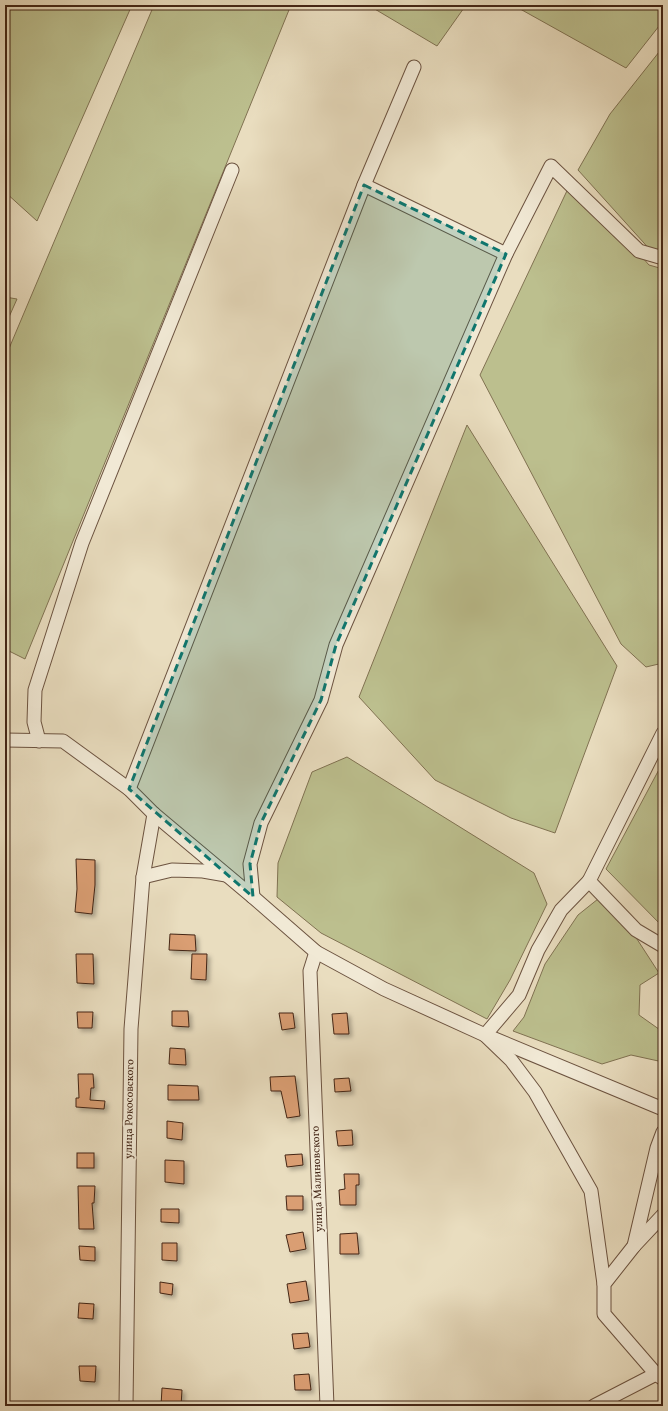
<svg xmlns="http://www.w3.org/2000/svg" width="668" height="1411" font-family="Vollkorn,serif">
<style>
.green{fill:#bcbf8e;stroke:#807252}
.building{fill:#da9e73;stroke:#432515;filter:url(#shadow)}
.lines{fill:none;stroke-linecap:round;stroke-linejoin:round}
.street-casing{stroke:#6c5340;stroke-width:15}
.street{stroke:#f1e9d5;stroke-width:13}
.marked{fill:#0f766e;fill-opacity:0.2;stroke:#0f766e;stroke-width:3;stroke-dasharray:8 5;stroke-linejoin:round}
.labels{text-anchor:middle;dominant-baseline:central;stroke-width:4;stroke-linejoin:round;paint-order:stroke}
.street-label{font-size:11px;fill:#432515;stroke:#f1e9d5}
</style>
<defs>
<filter id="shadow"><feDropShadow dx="3" dy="3" stdDeviation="2" flood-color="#0004"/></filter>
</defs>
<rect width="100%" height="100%" fill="#e9ddbf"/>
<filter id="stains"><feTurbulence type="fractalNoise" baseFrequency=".005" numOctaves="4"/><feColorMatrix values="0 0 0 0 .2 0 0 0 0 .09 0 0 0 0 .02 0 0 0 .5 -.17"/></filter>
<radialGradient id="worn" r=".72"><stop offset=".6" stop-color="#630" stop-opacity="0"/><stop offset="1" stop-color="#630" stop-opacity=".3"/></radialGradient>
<g class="green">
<polygon points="5,5 132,5 37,221 5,192"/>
<polygon points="154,5 291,5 25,659 5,649 5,358"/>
<polygon points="368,5 466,5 437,46"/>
<polygon points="513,5 663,5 663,21 626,68"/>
<polygon points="663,47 663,255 653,253 578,170 610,114"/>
<polygon points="573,178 649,265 663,269 663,663 646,667 621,644 480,375"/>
<polygon points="5,297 17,299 5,326"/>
<polygon points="467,425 617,666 555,833 511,818 435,780 359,697"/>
<polygon points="347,757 534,873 547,904 510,980 487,1019 321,933 277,897 278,863 312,772"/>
<polygon points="663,762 663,927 606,869"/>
<polygon points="598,899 611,899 659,973 640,985 639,1015 663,1032 663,1062 631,1055 602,1064 513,1031 524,1017 545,964 578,915"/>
</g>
<g class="building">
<polygon points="76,859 95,860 95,885 92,914 75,912 77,889"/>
<polygon points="170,934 195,935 196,951 169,950"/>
<polygon points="76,954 93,954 94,984 77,983"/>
<polygon points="192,954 207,954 206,980 191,979"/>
<polygon points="172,1011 188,1011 189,1027 172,1026"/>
<polygon points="77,1012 93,1012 92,1028 78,1028"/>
<polygon points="279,1013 293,1013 295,1028 282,1030"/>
<polygon points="347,1013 349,1034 334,1034 332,1014"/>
<polygon points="170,1048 185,1049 186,1065 169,1064"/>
<polygon points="78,1074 93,1074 94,1088 91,1088 90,1100 105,1101 104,1109 76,1107 76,1098 79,1098"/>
<polygon points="295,1076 300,1116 287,1118 281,1091 271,1091 270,1077"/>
<polygon points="349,1078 351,1091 335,1092 334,1079"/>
<polygon points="168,1085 198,1086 199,1100 168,1100"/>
<polygon points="167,1121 183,1123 182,1140 167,1138"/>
<polygon points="352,1130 353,1145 338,1146 336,1131"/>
<rect x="77" y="1153" width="17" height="15"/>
<polygon points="302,1154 303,1165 287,1167 285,1155"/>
<polygon points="165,1160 184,1161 184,1184 165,1182"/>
<polygon points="344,1174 359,1174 359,1185 356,1185 356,1205 340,1205 339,1190 345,1189"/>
<polygon points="78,1186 95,1186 94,1203 92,1203 94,1229 79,1229"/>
<polygon points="286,1196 303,1196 303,1210 287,1210"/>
<polygon points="161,1209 179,1209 179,1223 161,1222"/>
<polygon points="303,1232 306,1249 290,1252 286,1235"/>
<polygon points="357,1233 359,1254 340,1254 340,1234"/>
<polygon points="162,1243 177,1243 177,1261 162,1260"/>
<polygon points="79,1246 95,1247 95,1261 80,1260"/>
<polygon points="306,1281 309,1300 290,1303 287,1284"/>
<polygon points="160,1282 173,1284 172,1295 160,1293"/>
<polygon points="79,1303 94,1304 93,1319 78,1318"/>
<polygon points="308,1333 310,1347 294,1349 292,1334"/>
<polygon points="79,1366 96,1366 95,1382 80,1381"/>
<polygon points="309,1374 311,1390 295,1390 294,1375"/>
<polygon points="162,1388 182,1390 181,1406 161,1406"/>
</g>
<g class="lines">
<g class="street-casing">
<g id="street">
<polyline points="364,185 506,254"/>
<polyline points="663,733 589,881 636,930 663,946"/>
<polyline points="5,740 63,741 129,789 154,814 253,897 316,952 384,989 485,1035 663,1109"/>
<polyline points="39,741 34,722 35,690 82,543 232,170"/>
<polyline points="129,789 364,185 414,67"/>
<polyline points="143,877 172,870 203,871 226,875"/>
<polyline points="589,881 561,910 538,950 519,995 485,1035 511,1060 535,1092 591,1191 604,1284"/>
<polyline points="253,897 250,864 261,823 321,700 336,645 506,254 551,166 639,251 663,258"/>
<polyline points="316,952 310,971 327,1406"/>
<polyline points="663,1215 634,1246 604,1284 604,1314 656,1374 663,1379"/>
<polyline points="634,1246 657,1148 663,1132"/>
<polyline points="126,1406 131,1029 143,877 154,814"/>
<polyline points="594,1406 656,1374"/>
</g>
</g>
<use href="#street" class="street"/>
</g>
<path class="marked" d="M364 185 506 254 336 645 321 700 261 823 250 864 253 897 129 789Z"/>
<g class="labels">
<g class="street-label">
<text transform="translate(130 1109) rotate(-89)">улица Рокосовского</text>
<text transform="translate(318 1179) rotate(-92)">улица Малиновского</text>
</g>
</g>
<rect width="668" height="1411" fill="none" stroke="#e9ddbf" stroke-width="20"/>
<rect x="6" y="6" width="656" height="1399" fill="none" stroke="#432515" stroke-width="2"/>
<rect x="10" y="10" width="648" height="1391" fill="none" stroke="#432515"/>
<rect width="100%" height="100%" filter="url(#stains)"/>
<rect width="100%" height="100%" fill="url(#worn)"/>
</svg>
